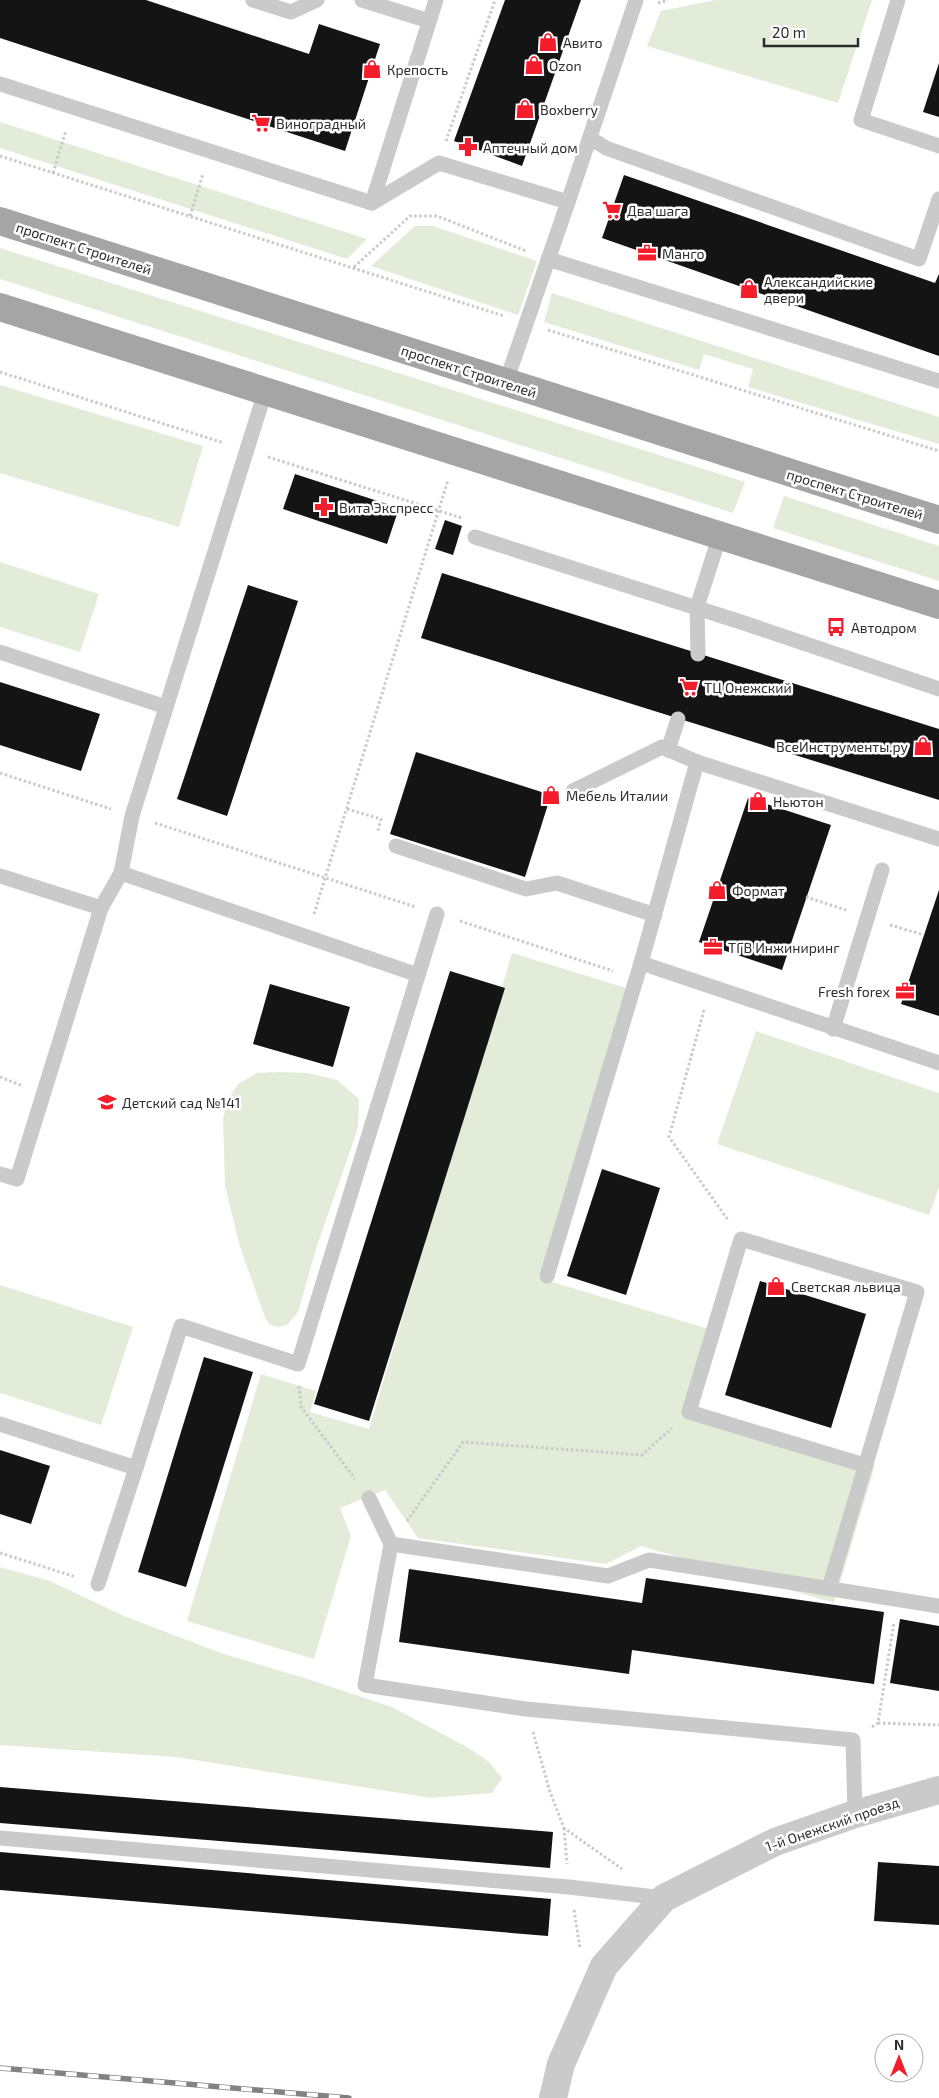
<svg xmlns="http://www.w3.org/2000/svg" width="939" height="2098" font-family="'Exo 2',sans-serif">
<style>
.green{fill:#e3ecd8}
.building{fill:#141414}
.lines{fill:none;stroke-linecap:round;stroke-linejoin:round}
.path{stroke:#cacaca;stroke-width:3;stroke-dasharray:2.5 2.5;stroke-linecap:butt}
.service{stroke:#cacaca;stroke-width:15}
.minor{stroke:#cacaca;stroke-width:28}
.primary{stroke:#a5a5a5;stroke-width:28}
.rail-casing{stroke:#828282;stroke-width:5.5}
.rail{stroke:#fff;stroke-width:4;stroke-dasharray:11;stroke-linecap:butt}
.labels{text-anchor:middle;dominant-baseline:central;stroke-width:5;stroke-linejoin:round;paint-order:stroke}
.poi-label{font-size:14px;fill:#2d2d2d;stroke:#fff;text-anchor:start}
.street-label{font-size:14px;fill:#2d2d2d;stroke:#fff}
</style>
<rect width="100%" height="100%" fill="#fff"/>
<g class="green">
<polygon points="715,0 872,0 838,103 647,46 661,11"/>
<polygon points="0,122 367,239 347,259 0,148"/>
<polygon points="415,226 433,226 537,261 518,315 371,266"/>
<polygon points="0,248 745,482 733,513 0,279"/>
<polygon points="552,293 939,417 939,444 748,387 753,369 704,354 699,370 544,322"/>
<polygon points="0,385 203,446 179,527 0,473"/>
<polygon points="784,496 939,546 939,581 773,528"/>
<polygon points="0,562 99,594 80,652 0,627"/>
<polygon points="512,953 626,988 539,1278 709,1329 686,1409 875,1465 834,1603 641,1546 606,1564 418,1538 385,1490 340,1508 351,1536 314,1659 187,1621 261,1374 316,1391 310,1412 369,1429"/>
<polygon points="756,1031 939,1093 939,1187 929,1215 717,1144"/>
<polygon points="279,1072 308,1073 337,1080 359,1099 358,1128 316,1249 298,1312 287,1325 277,1327 269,1324 265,1317 240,1247 225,1186 223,1118 228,1100 238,1084 257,1073"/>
<polygon points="0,1285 133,1327 101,1425 0,1393"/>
<polygon points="0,1567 50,1581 124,1616 221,1653 311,1680 392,1707 467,1747 488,1761 502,1778 492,1793 431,1798 176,1757 0,1745"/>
</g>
<g class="building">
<polygon points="0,0 146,0 309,54 319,24 380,44 345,151 0,38"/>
<polygon points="505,0 581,0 522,166 454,141"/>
<polygon points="939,63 939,117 923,112"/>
<polygon points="624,175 935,283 939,274 939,356 602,238"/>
<polygon points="295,474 399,508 387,544 283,509"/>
<polygon points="445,520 462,526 453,555 435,549"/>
<polygon points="442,573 939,729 939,800 421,638"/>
<polygon points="248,585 298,601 227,816 177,799"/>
<polygon points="0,682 100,714 81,771 0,745"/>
<polygon points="416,752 551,795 525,877 390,834"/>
<polygon points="748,798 831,825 782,970 699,942"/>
<polygon points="939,890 939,1016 901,1004"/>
<polygon points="450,971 505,988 369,1421 314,1404"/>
<polygon points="270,984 350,1007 333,1067 253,1044"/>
<polygon points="602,1169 660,1188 626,1295 567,1276"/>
<polygon points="760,1281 866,1314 831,1428 725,1395"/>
<polygon points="204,1357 253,1372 186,1587 138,1572"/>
<polygon points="0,1450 50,1466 31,1524 0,1514"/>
<polygon points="409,1569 642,1603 646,1578 884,1612 874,1684 632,1650 629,1674 399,1642"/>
<polygon points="900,1619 939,1626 939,1691 890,1683"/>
<polygon points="0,1787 553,1832 550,1868 0,1823"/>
<polygon points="0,1852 551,1899 548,1936 0,1890"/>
<polygon points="878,1862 939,1866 939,1925 874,1921"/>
</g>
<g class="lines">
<g class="path">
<polyline points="658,3 668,0"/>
<polyline points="446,141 495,0"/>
<polyline points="0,156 504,316"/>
<polyline points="53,173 66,130"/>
<polyline points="190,216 203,174"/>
<polyline points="354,267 410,216 437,216 526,251"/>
<polyline points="548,330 939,451"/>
<polyline points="0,372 224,443"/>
<polyline points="268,457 462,518"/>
<polyline points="0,773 111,809"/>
<polyline points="347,809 381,819 378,831"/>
<polyline points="155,823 416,907"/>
<polyline points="806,897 846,910"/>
<polyline points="314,914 448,480"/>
<polyline points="460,921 613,971"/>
<polyline points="890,925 924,935"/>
<polyline points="704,1010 669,1137 728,1220"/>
<polyline points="0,1077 23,1086"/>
<polyline points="299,1386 301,1407 355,1479"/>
<polyline points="407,1521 463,1442 642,1455 672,1428"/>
<polyline points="0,1553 76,1577"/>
<polyline points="878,1723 939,1725"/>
<polyline points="872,1727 878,1723 894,1622"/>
<polyline points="533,1732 550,1792 564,1828 622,1869"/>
<polyline points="564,1828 567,1864"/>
<polyline points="574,1910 580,1948"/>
</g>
<g class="service">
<polyline points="253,0 291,12 317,0"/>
<polyline points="362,0 429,21"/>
<polyline points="898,0 861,120 939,146"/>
<polyline points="0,84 372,203 439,163 568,202 636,0"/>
<polyline points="590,138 606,148 919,259 939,199"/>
<polyline points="372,203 436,0"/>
<polyline points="548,259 939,381"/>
<polyline points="506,382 568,202"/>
<polyline points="475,537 744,623 939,689"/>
<polyline points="0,652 166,707"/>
<polyline points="698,654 697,607 720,535"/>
<polyline points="668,750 678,719"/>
<polyline points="697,762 641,963 939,1063"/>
<polyline points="573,791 662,747 697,762 939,839"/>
<polyline points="396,846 526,889 557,883 655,915"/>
<polyline points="121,873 418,975"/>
<polyline points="0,876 101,908"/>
<polyline points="833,1029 882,870"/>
<polyline points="0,1174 17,1179 101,908 121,873 132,816 265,392"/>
<polyline points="547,1276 641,963"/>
<polyline points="0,1424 136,1468 181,1326 298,1364 437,914"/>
<polyline points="369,1498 391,1544 365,1685 526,1709 853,1740 855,1814"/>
<polyline points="391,1544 608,1576 649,1560 939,1606"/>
<polyline points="98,1584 136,1468"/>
<polyline points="829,1588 917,1292 741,1239 689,1412 864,1465"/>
<polyline points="0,1838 569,1887 664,1898"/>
</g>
<polyline class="minor" points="553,2098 561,2064 604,1966 664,1898 775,1842 855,1814 939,1790"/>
<g class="primary">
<polyline points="0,221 939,520"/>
<polyline points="0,307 939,605"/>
</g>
<g class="rail-casing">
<polyline id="rail" points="0,2068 349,2098"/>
</g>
<use href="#rail" class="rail"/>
</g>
<defs>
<g id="shop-bare" transform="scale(1.5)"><path d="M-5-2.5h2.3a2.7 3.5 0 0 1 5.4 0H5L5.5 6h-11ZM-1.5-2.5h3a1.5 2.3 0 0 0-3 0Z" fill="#f51d2c" stroke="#fff" stroke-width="2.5" paint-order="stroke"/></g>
<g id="supermarket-bare" transform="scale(1.5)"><path d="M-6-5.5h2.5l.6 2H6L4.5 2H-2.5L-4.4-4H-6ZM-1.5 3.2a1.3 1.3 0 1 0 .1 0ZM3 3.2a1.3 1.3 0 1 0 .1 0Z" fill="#f51d2c" stroke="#fff" stroke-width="2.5" paint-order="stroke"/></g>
<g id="pharmacy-bare" transform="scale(1.5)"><path d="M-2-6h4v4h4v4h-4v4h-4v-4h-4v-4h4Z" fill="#f51d2c" stroke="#fff" stroke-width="2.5" paint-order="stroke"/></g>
<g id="office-bare" transform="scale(1.5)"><path d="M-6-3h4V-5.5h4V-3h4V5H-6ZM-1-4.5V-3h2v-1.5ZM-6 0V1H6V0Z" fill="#f51d2c" stroke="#fff" stroke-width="2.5" paint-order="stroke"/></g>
<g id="bus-bare" transform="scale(1.5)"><path d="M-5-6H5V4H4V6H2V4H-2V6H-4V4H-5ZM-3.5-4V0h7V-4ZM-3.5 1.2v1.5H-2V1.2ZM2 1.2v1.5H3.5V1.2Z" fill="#f51d2c" stroke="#fff" stroke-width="2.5" paint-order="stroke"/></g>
<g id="school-bare" transform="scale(1.5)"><path d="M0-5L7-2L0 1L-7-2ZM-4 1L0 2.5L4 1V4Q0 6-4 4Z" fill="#f51d2c" stroke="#fff" stroke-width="2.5" paint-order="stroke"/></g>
</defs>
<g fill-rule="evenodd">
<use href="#shop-bare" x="548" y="42"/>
<use href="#shop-bare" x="534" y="65"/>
<use href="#shop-bare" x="372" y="69"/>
<use href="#shop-bare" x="525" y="109"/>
<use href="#supermarket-bare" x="261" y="123"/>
<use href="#pharmacy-bare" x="468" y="147"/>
<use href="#supermarket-bare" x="612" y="210"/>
<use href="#office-bare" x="647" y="253"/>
<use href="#shop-bare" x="749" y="289"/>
<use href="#pharmacy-bare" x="324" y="507"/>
<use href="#bus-bare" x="836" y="627"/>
<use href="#supermarket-bare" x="689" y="687"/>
<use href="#shop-bare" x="923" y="746"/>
<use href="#shop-bare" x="551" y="795"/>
<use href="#shop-bare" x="758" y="801"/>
<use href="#shop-bare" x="717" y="890"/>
<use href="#office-bare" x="713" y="947"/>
<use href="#office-bare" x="905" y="991"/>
<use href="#school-bare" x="107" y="1102"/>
<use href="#shop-bare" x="776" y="1286"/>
</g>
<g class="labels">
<g class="poi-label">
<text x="563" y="42">Авито</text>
<text x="549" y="65">Ozon</text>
<text x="387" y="69">Крепость</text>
<text x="540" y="109">Boxberry</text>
<text x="276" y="123">Виноградный</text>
<text x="483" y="147">Аптечный дом</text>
<text x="627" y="210">Два шага</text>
<text x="662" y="253">Манго</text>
<text x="764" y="281">Александийские<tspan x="764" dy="16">двери</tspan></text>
<text x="339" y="507">Вита Экспресс</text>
<text x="851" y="627">Автодром</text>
<text x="704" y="687">ТЦ Онежский</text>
<text x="908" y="746" text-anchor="end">ВсеИнструменты.ру</text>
<text x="566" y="795">Мебель Италии</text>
<text x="773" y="801">Ньютон</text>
<text x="732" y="890">Формат</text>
<text x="728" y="947">ТГВ Инжиниринг</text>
<text x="890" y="991" text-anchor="end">Fresh forex</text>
<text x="122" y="1102">Детский сад №141</text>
<text x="791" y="1286">Светская львица</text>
</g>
<g class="street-label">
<text transform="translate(84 248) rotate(18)">проспект Строителей</text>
<text transform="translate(469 371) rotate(18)">проспект Строителей</text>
<text transform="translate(855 494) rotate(17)">проспект Строителей</text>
<text transform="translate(832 1824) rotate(-19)">1-й Онежский проезд</text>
</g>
</g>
<g transform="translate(899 2058)"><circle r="24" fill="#ffffff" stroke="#ababab"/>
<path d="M0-4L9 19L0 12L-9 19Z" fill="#f51d2c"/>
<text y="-8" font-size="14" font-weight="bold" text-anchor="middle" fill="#2d2d2d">N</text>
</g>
<path d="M764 38v8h94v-8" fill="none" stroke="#2d2d2d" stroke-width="2.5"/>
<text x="772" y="38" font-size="15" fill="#2d2d2d" stroke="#ffffff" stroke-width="4" paint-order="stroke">20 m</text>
</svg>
